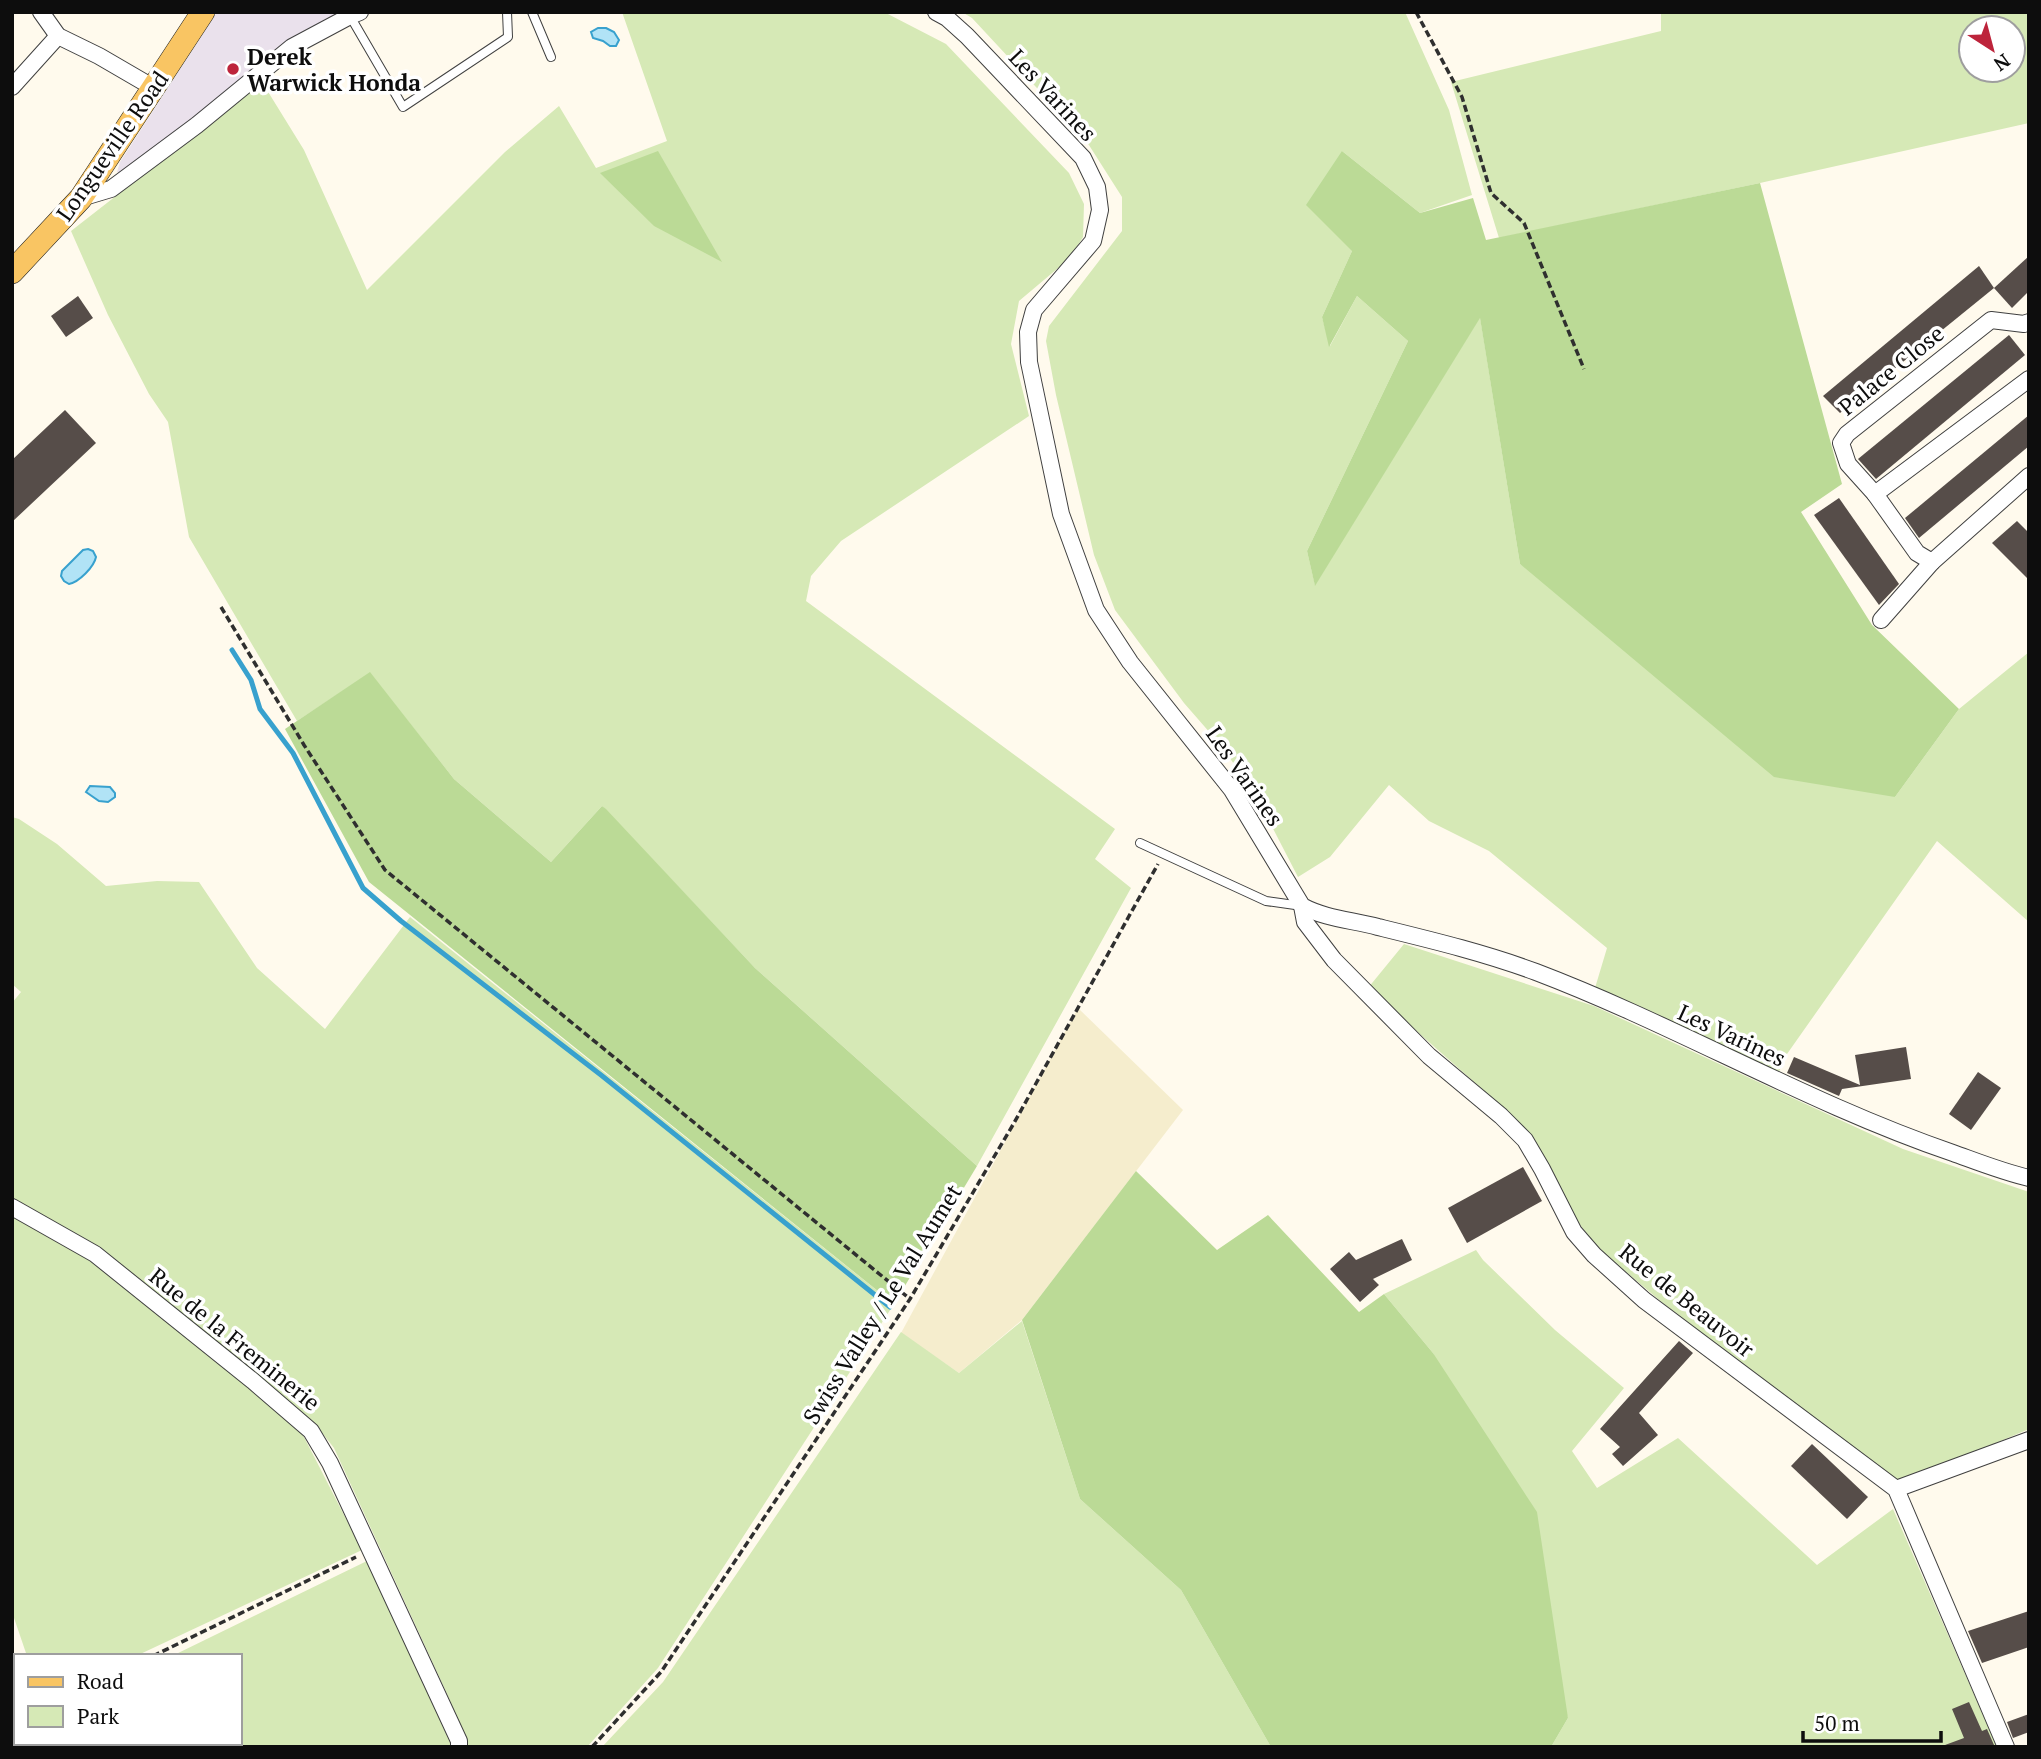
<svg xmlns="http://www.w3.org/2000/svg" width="2041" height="1759" font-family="'PT Serif',serif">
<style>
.industrial{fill:#eae1ec}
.farmland{fill:#f5edcd}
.green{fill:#d6e9b6;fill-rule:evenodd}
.forest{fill:#bbda96}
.water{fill:#b1e3f6;stroke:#38a1ce;stroke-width:2}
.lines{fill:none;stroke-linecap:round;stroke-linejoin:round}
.stream{stroke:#38a1ce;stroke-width:5}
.building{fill:#564d49}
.service-casing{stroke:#404040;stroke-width:10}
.minor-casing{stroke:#404040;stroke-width:18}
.primary-casing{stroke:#1e1e1e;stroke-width:24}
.path{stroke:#2f2f2f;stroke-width:3.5;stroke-dasharray:7 3.5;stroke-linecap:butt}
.service{stroke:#fff;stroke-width:8}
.minor{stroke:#fff;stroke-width:16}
.primary{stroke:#f9c563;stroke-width:23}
.poi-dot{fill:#bd243b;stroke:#fff;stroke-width:2.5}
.labels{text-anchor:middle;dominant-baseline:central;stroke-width:7;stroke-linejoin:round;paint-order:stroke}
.poi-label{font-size:23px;font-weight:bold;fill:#0d0d0d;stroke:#fff;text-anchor:start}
.street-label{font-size:23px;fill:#0d0d0d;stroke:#fff}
</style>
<rect width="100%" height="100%" fill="#fffaed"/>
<polygon class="industrial" points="217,12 346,12 125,174 117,172 120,162"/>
<polygon class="farmland" points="1078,1008 1183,1110 1022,1320 959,1373 901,1333"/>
<g class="green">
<polygon points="622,12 884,12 946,44 1069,173 1084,204 1083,237 1070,258 1019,301 1011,344 1029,416 841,541 811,576 806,601 1115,829 1095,859 1131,888 977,1166 755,968 602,806 551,862 454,779 370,673 297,721 189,537 168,422 149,394 108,315 71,231 262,82 304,150 367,290 505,152 559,106 596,168 667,141"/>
<polygon points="962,12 1405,12 1449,110 1472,195 1420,213 1342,151 1352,251 1322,317 1330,346 1357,296 1408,341 1307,551 1315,585 1480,317 1520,564 1895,797 1959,709 2029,652 2029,922 1937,841 1787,1054 1778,1074 1595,988 1607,948 1489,851 1429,821 1389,785 1330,857 1298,877 1253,790 1218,742 1184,703 1115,610 1094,555 1056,395 1046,341 1049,326 1122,231 1122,197 1087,142 972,18"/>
<path d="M1661 12H2029V123L1760 183 1499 238 1451 82 1661 31ZM1971 28H2013V70H1971Z"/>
<polygon points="12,817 19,819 57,844 106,886 157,881 199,882 257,968 325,1029 410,917 894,1304 658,1668 587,1747 469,1747 448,1696 334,1448 316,1425 89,1245 12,1202 12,1003 21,992 12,984"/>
<polygon points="1404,944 1594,1006 1903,1149 2029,1192 2029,1429 1899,1484 1664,1304 1599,1249 1569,1211 1509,1113 1368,988"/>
<polygon points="12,1216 84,1256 256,1389 303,1435 362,1550 136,1656 27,1656 12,1612"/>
<polygon points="1476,1250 1483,1260 1555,1330 1624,1388 1572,1451 1597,1488 1678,1438 1817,1565 1893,1509 1997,1747 1551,1747 1568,1718 1433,1353 1384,1294"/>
<polygon points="1022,1321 1080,1499 1181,1590 1271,1747 602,1747 663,1682 901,1332 959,1373"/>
<polygon points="369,1560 452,1747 96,1747 95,1743 240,1743 240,1656 172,1656"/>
</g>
<g class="forest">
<polygon points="658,151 722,262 654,226 600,173"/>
<polygon points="1342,151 1420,213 1473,198 1486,240 1760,183 1842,484 1801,512 1872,625 1959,709 1895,797 1774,777 1520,564 1480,318 1315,586 1307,551 1408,341 1357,296 1329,347 1322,317 1352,251 1306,205"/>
<polygon points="370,672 454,779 551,862 602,806 606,809 755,968 977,1166 894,1304 369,882 285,729"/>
<polygon points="1136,1171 1217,1250 1268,1215 1359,1312 1384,1294 1433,1353 1537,1512 1568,1718 1551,1747 1271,1747 1181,1590 1080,1499 1022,1320"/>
</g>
<g class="water">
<polygon points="606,28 614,32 619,40 616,46 610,46 603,41 593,38 591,32 598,28"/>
<path d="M88 549 93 551 96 557C94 567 79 582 69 584L64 581 61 576 62 571 83 550Z"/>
<polygon points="90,786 110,787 115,793 115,797 108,802 99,801 86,792"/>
</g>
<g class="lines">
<polyline class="stream" points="232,650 251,680 260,709 293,753 363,888 401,921 601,1075 890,1307"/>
</g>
<g class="building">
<polygon points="2029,256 2029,291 2012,308 1994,288"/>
<polygon points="1979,266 1994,288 1840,413 1823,396"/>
<polygon points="78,296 93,318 66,337 51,316"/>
<polygon points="2009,335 2025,355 1876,479 1858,459"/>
<polygon points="65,410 96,443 12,522 12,460"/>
<polygon points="2029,415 2029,446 1919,538 1905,518"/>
<polygon points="1839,498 1899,584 1879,605 1814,515"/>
<polygon points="2017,521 2029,533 2029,580 1992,543"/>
<polygon points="1906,1047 1911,1079 1842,1089 1839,1096 1787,1073 1794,1057 1860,1085 1855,1055"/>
<polygon points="1978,1072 2001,1088 1971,1130 1949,1114"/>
<polygon points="1523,1167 1542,1201 1467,1243 1448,1208"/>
<polygon points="1402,1239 1412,1260 1373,1279 1379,1285 1360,1302 1330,1269 1349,1252 1356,1260"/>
<polygon points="1679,1341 1693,1353 1639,1413 1658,1435 1623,1466 1612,1454 1620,1447 1600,1429"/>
<polygon points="1812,1444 1868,1497 1847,1519 1791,1466"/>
<polygon points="2029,1611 2029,1647 1982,1663 1968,1631"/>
<polygon points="1969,1702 1982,1731 1987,1729 1994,1745 1989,1747 1945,1747 1945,1745 1964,1738 1952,1709"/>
<polygon points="2029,1714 2029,1732 2013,1738 2007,1722"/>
</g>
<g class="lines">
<g class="service-casing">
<g id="service">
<polyline points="532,12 551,57"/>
<polyline points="350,16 403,107 508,37 507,12"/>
<polyline points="1140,843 1266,901 1302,906"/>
</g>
</g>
<g class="minor-casing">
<g id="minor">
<polyline points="41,12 58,36 99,56 154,88"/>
<path d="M936 12 947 18 967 36 1083 158 1097 187 1100 210 1093 241 1034 310 1028 332 1029 362 1061 514 1096 610 1130 662 1232 790 1302 906C1326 919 1353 920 1378 927 1431 940 1485 953 1536 972 1678 1026 1809 1104 1953 1153 1978 1162 2003 1172 2029 1178"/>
<polyline points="12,87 58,36"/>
<polyline points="81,198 111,189 197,125 292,47 350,16 360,12"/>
<polyline points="2029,379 1875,494 1917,553 1932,562 2029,476"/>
<polyline points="1875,494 1848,464 1841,443 1847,434 1991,320 2024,324 2029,322"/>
<polyline points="1881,620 1932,562"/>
<polyline points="1302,906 1305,922 1334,960 1429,1056 1501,1116 1525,1140 1542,1169 1574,1232 1594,1255 1644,1300 1896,1489 2006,1747"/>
<polyline points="12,1207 95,1254 253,1381 311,1431 330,1463 459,1741 459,1747"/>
<polyline points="1896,1489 2029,1440"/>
</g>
</g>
<g class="primary-casing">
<polyline id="primary" points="12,272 81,198 203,12"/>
</g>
<g class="path">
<polyline points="1416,12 1462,97 1491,193 1524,223 1584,369"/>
<polyline points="221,607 304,745 385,870 910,1299"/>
<polyline points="153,1656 356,1557"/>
<polyline points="12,1723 16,1722"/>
<polyline points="592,1747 661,1672 910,1299 1014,1123 1158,864"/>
</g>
<use href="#service" class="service"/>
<use href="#minor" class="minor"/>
<use href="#primary" class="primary"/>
</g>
<circle class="poi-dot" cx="233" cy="69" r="7"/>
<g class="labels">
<g class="poi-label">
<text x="247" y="56">Derek<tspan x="247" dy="26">Warwick Honda</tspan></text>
</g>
<g class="street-label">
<text transform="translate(1053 95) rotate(47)">Les Varines</text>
<text transform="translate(112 146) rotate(-55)">Longueville Road</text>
<text transform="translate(1891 370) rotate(-39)">Palace Close</text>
<text transform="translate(1245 776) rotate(55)">Les Varines</text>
<text transform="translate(1732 1035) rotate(25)">Les Varines</text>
<text transform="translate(1687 1300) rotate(39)">Rue de Beauvoir</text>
<text transform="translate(882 1304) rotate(-58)">Swiss Valley / Le Val Aumet</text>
<text transform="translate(235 1339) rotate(39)">Rue de la Freminerie</text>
</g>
</g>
<rect width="2041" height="1759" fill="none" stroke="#0d0d0d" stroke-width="28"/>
<rect x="14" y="1654" width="228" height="91" fill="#ffffff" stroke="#9e9e9e" stroke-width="2"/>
<rect x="28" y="1677" width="35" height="10" fill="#f9c563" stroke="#9e9e9e" stroke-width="2"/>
<text x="77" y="1689" font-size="21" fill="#0d0d0d">Road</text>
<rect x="28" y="1706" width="35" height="21" fill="#d6e9b6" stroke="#9e9e9e" stroke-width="2"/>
<text x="77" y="1724" font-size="21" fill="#0d0d0d">Park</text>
<g transform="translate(1992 49) rotate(144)"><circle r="33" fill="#ffffff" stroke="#9e9e9e" stroke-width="2"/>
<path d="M0-5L12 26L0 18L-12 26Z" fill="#bd243b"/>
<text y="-10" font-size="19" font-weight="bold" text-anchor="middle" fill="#0d0d0d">N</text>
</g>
<path d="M1803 1731v10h138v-10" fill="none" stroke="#0d0d0d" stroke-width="3.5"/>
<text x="1814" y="1731" font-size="21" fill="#0d0d0d" stroke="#ffffff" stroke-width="5" paint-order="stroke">50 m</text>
</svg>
